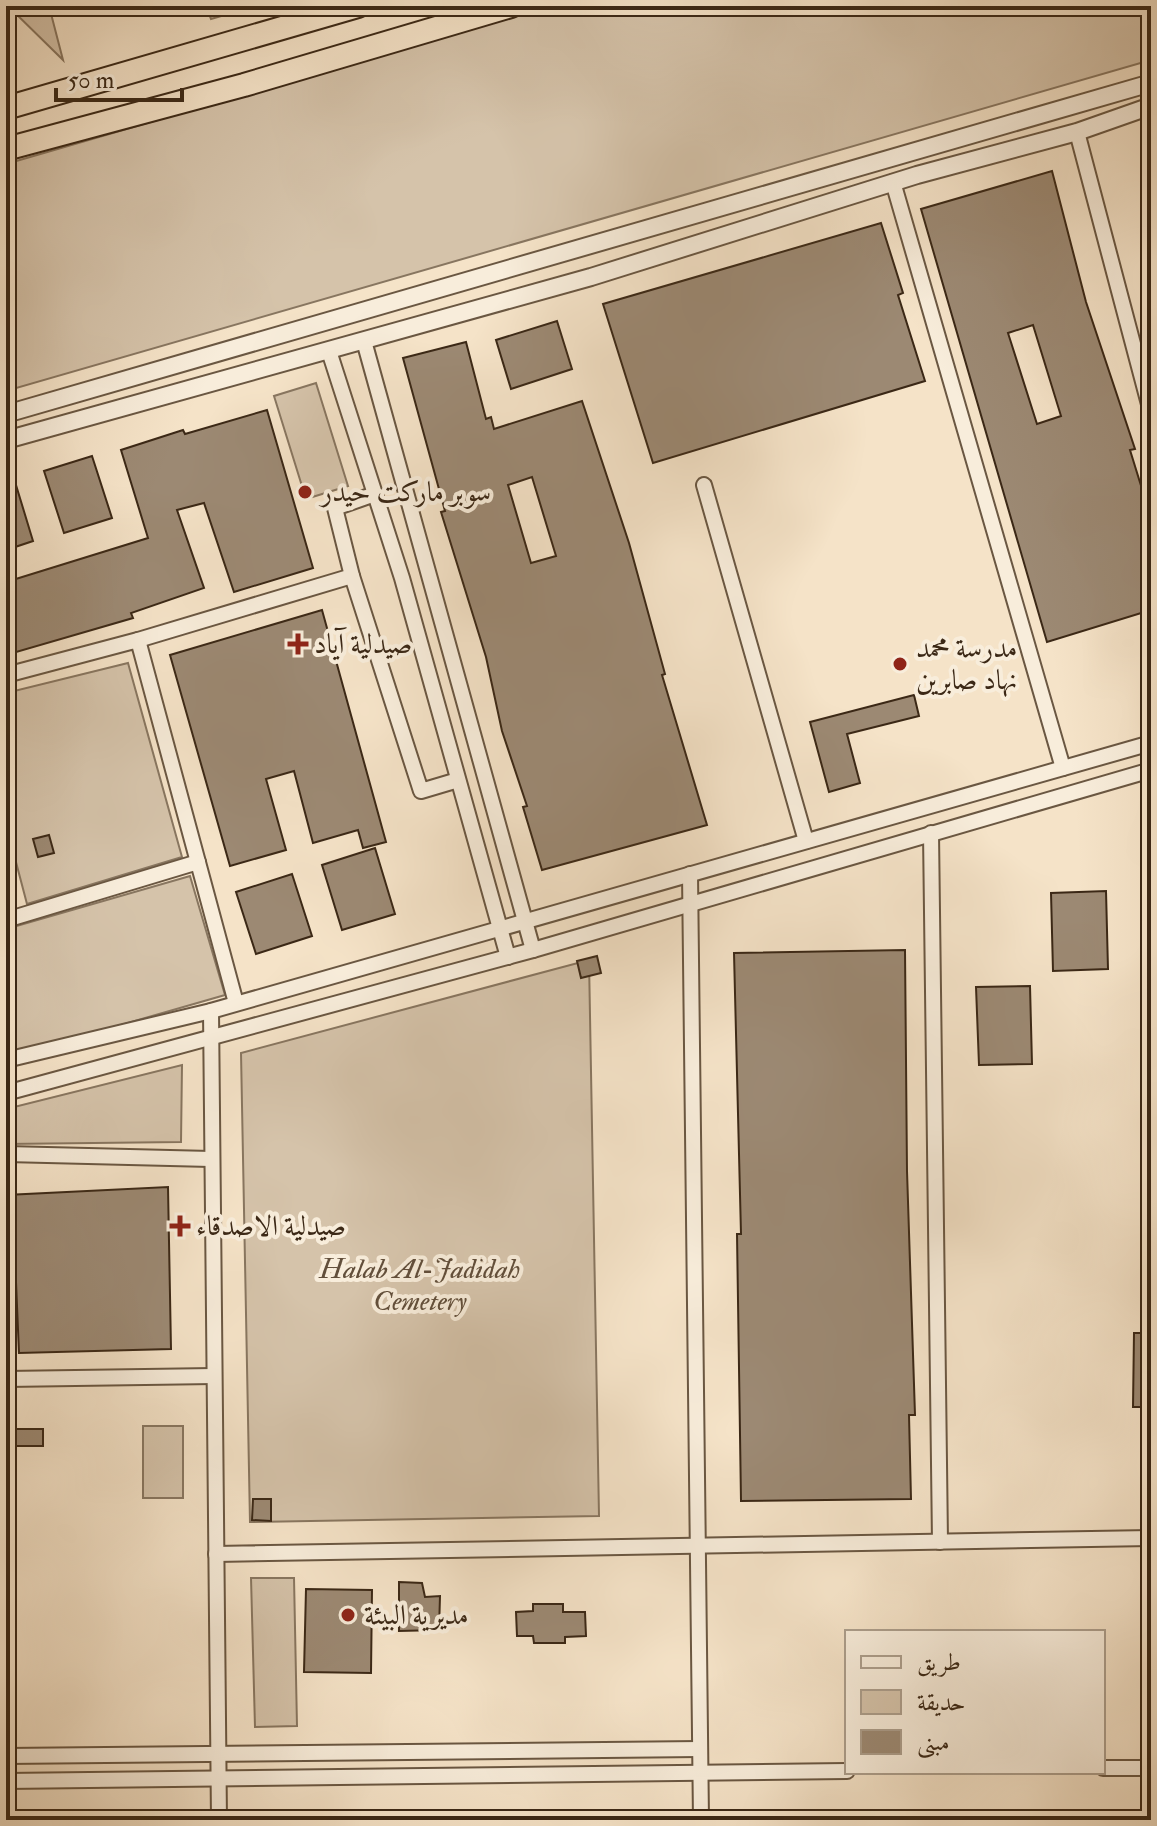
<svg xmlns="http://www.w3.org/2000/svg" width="1157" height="1826" font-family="'IM FELL Double Pica',Amiri,serif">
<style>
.green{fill:#d5c3aa;stroke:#887660;stroke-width:2}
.building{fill:#9c8973;stroke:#3b2816;stroke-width:2;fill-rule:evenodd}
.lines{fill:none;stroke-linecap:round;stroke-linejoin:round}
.minor-casing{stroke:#6a5742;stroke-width:18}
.tertiary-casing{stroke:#6a5742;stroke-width:20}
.trunk-casing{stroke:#3b2816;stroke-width:26}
.minor{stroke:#f8eddb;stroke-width:14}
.tertiary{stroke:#f8eddb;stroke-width:16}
.trunk{stroke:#f5e3c8;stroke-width:22}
.poi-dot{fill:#8f2418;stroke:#f8eddb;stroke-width:3}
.labels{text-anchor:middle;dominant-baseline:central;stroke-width:8;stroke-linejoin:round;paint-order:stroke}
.poi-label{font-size:28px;fill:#3b2816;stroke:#f8eddb;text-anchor:start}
.park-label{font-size:28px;font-style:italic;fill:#624f3b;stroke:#f8eddb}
</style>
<rect width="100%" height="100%" fill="#f5e3c8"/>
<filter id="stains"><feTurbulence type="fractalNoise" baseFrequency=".0025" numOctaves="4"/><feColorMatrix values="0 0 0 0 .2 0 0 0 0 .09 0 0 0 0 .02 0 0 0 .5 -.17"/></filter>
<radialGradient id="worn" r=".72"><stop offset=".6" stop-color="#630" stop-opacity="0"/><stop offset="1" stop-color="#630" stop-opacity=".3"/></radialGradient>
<g class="green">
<polygon points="8,6 49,6 63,60"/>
<polygon points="206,6 256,6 211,19"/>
<polygon points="550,6 1151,6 1151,60 6,391 6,164"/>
<polygon points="316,383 348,486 306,499 274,396"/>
<polygon points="128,663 182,857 27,904 6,824 6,693"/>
<polygon points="190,876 225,995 13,1056 6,1032 6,929"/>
<polygon points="589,960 599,1516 250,1522 241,1053"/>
<polygon points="182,1065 181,1142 6,1144 6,1109"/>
<rect x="143" y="1426" width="40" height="72"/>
<polygon points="251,1578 294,1578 297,1726 255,1727"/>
</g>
<g class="building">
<path d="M1052 171 1086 302 1135 449 1130 450 1151 518V610L1047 642 921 209ZM1033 325 1061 416 1037 424 1008 333Z"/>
<polygon points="881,223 903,293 898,295 925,381 653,463 603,304"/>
<polygon points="557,321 572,369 511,389 496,340"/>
<path d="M466 342 486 419 491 417 494 429 582 401 629 543 665 674 662 675 707 825 542 870 523 807 527 806 502 731 486 657 441 512 445 511 403 358ZM532 477 556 556 531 563 508 485Z"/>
<polygon points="267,410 313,568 234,592 204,503 177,510 204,588 131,613 133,618 6,655 6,582 148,538 121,450 183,430 185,434"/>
<polygon points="92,456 112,518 64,533 44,471"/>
<polygon points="9,462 33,541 6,550 6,463"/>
<polygon points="322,610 386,842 363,848 358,830 313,843 294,771 266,779 286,850 230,866 170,655"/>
<polygon points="914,695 919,716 847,734 860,783 829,792 810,722"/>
<polygon points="49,835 54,853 38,857 33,839"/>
<polygon points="375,848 395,914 342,930 322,865"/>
<polygon points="292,874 312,936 256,954 236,892"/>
<polygon points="1106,891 1108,969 1053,971 1051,893"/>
<polygon points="905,950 907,1171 915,1415 909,1415 911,1499 741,1501 737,1234 741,1234 734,953"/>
<polygon points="597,956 601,973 581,978 577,961"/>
<polygon points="1030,986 1032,1064 979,1065 976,987"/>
<polygon points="168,1187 171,1349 19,1353 15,1259 6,1259 6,1195"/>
<polygon points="1134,1333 1151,1333 1151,1407 1133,1407"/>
<rect x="6" y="1429" width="37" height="17"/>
<polygon points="253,1499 271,1499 271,1521 252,1520"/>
<polygon points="399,1582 422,1583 425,1597 440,1596 439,1630 399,1631"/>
<polygon points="306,1589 372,1590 371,1673 304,1672"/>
<polygon points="533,1604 563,1604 563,1612 585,1612 586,1636 565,1637 565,1643 534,1643 533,1636 517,1636 516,1612 533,1611"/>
</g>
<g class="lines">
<g class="minor-casing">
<g id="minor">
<polyline points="1077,132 1151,412"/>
<polyline points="893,182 1063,768"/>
<polyline points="364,341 533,950"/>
<polyline points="329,351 402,578 508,957"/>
<polyline points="704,485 806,841"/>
<polyline points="352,576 421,791 458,780"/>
<polyline points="138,640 352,576 335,508 375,494"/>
<polyline points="6,675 138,640 236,1003"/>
<polyline points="931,833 940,1542"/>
<polyline points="690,874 701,1820"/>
<polyline points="6,920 198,862"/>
<polyline points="211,1011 219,1820"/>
<polyline points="6,1060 211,1011 1151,743"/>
<polyline points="6,1093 533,950 1151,770"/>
<polyline points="6,1154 211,1159"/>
<polyline points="6,1379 214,1376"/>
<polyline points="216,1554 1151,1538"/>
<polyline points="6,1756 700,1749"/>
<polyline points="1103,1768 1151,1768"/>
<polyline points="6,1781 847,1771"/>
</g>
</g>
<g class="tertiary-casing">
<g id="tertiary">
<polyline points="6,414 1151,83"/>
<polyline points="6,440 591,277 917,175 1077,132 1151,106"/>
</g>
</g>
<g class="trunk-casing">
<g id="trunk">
<polyline points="6,108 358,6"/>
<polyline points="6,149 244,85 511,6"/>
</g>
</g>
<use href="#minor" class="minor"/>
<use href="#tertiary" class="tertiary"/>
<use href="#trunk" class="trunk"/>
</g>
<g class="poi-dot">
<circle cx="305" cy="492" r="8"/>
<path d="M294 632h8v8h8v8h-8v8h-8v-8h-8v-8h8z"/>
<circle cx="900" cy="664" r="8"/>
<path d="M176 1214h8v8h8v8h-8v8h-8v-8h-8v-8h8z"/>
<circle cx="348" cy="1615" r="8"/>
</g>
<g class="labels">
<g class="poi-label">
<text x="321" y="492">سوبر ماركت حيدر</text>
<text x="314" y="644">صيدلية آياد</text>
<text x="916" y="648">مدرسة محمد<tspan x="916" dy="32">نهاد صابرين</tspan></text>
<text x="196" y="1226">صيدلية الاصدقاء</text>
<text x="364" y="1615">مديرية البيئة</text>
</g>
<g class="park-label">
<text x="420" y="1269">Halab Al-Jadidah<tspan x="420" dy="32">Cemetery</tspan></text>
</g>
</g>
<rect width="1157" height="1826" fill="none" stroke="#f5e3c8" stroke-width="32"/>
<rect x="8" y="8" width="1141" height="1810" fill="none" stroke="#3b2816" stroke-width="4"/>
<rect x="16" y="16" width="1125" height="1794" fill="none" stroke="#3b2816" stroke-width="2"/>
<rect x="845" y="1630" width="260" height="144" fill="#f8eddb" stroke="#ac9e8c" stroke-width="2"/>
<rect x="861" y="1656" width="40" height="12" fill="#f8eddb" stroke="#ac9e8c" stroke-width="2"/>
<text x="917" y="1670" font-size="24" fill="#3b2816">طريق</text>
<rect x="861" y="1690" width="40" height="24" fill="#d5c3aa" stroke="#ac9e8c" stroke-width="2"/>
<text x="917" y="1710" font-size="24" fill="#3b2816">حديقة</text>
<rect x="861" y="1730" width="40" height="24" fill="#9c8973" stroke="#ac9e8c" stroke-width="2"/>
<text x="917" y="1750" font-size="24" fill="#3b2816">مبنى</text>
<path d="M56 88v12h126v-12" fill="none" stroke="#3b2816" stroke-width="4"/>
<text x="68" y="88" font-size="24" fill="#3b2816" stroke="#f8eddb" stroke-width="6" paint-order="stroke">50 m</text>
<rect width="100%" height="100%" filter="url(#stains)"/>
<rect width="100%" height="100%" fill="url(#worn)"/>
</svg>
